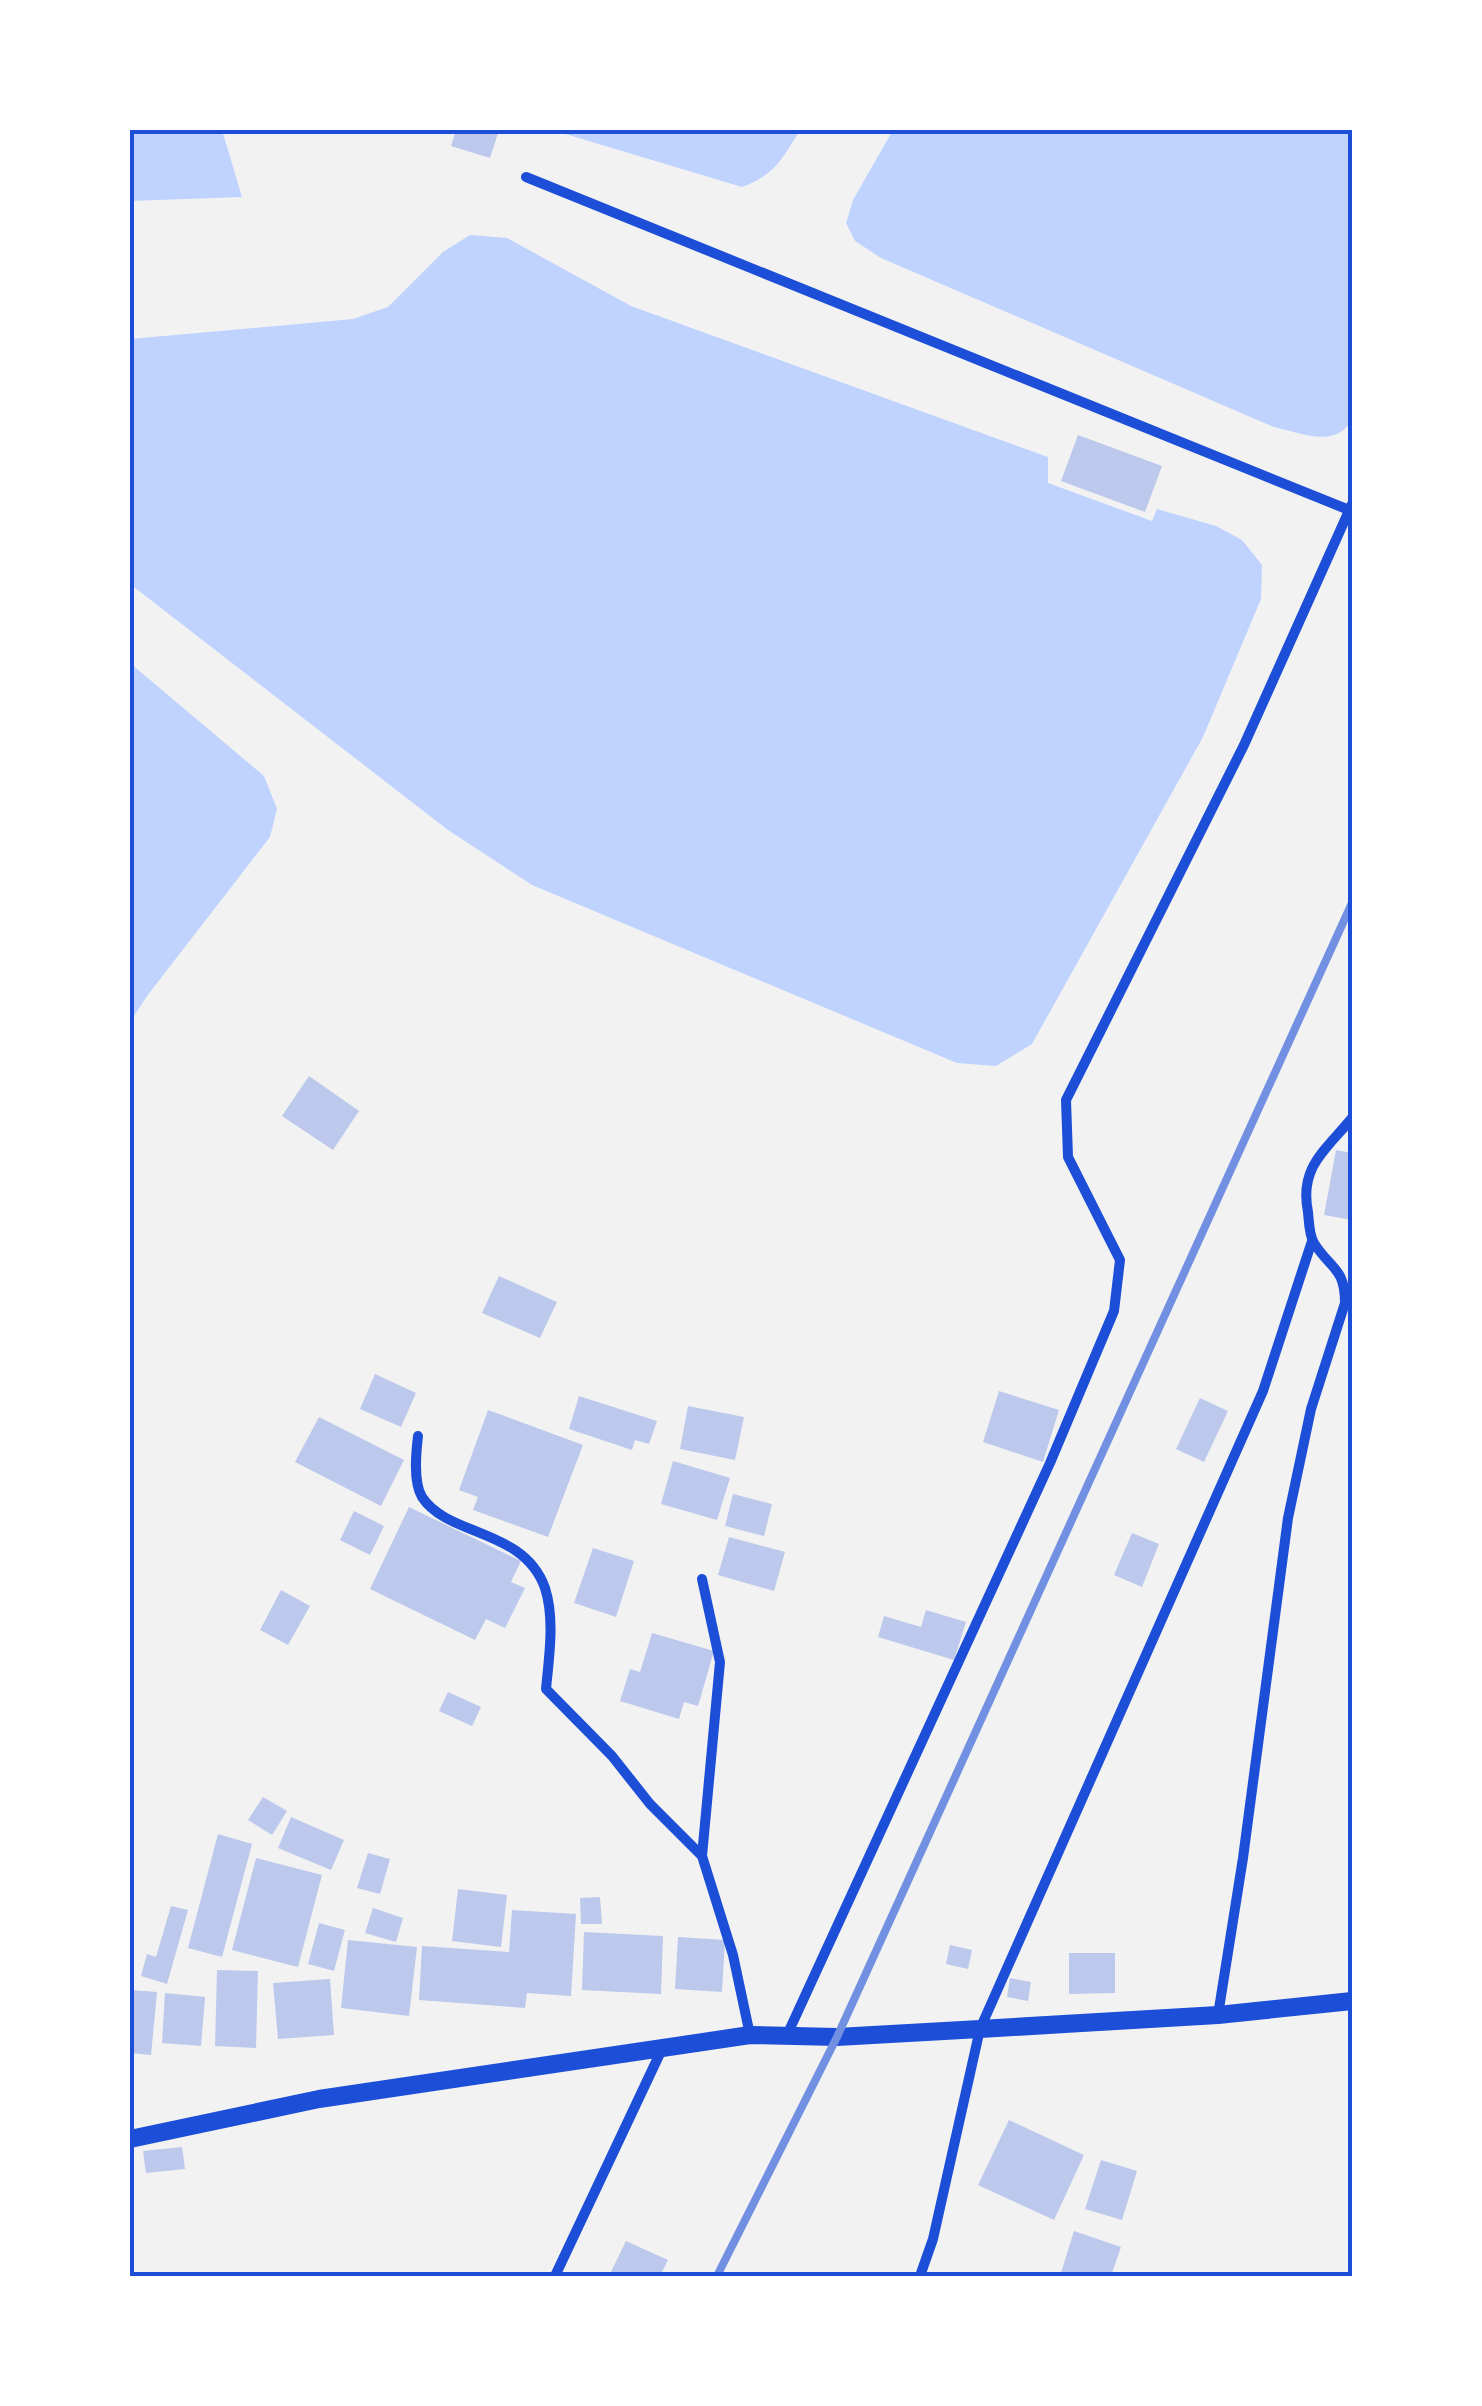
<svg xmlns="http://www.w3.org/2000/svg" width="1482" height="2406" font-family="'IBM Plex Serif',serif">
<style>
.water{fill:#bfd3fe}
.building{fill:#bdc9ec}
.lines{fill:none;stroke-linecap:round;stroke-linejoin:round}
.minor{stroke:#1d4ed8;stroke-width:10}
.tertiary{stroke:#1d4ed8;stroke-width:18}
.rail{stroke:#7290e2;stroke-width:8}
.neatline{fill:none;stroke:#1d4ed8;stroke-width:4}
</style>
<rect width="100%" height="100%" fill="#f2f2f2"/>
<g class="water">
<polygon points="130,130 222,130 242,197 130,201"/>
<path d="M552 130H800C782 159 775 175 742 187Z"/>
<path d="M893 130H1352V420C1334 449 1302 433 1274 427L881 258 855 241 846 223 853 200Z"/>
<polygon points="470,235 507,238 631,306 1048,457 1048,483 1152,521 1157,509 1216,526 1242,540 1262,565 1261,599 1203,737 1032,1044 996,1066 957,1063 532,885 448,830 130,584 130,339 353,319 388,307 443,252"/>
<polygon points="130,663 264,776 277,809 270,837 147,996 130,1022"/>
</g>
<g class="building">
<polygon points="456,130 499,130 490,158 451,146"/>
<polygon points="1078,435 1162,466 1145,512 1061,481"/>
<polygon points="309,1076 359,1111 333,1150 282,1116"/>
<polygon points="1336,1150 1352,1153 1352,1220 1324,1215"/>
<polygon points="499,1276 557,1302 540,1338 482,1313"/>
<polygon points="375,1374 416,1393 401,1427 360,1409"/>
<polygon points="999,1391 1059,1410 1043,1462 983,1442"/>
<polygon points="579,1396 657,1421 649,1444 635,1440 632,1450 569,1429"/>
<polygon points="1200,1398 1228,1411 1204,1462 1176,1449"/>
<polygon points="688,1406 744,1417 735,1460 680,1449"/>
<polygon points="488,1410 583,1445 548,1537 473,1510 478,1497 459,1490"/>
<polygon points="319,1417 404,1460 381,1506 295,1462"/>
<polygon points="673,1461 730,1478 717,1520 661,1504"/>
<polygon points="733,1494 772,1504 764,1536 725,1526"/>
<polygon points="409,1507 521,1561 511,1582 525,1588 505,1628 486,1619 475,1640 370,1589"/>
<polygon points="354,1511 384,1526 370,1555 340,1540"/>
<polygon points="1132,1533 1159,1544 1142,1587 1114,1575"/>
<polygon points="729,1537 785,1552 774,1591 718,1575"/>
<polygon points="593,1548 634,1561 616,1617 574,1603"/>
<polygon points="281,1590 310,1606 288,1645 260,1630"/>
<polygon points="926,1610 966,1622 954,1660 878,1637 884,1616 921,1627"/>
<polygon points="652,1633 714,1651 698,1706 684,1702 679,1719 620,1701 630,1669 640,1672"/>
<polygon points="448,1692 481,1707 472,1726 439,1711"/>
<polygon points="263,1797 287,1811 272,1835 248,1820"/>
<polygon points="291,1817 344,1840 331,1870 278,1848"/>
<polygon points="218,1834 252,1844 222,1957 188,1948"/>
<polygon points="368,1853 390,1859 380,1894 357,1888"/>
<polygon points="256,1858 322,1875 298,1967 232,1950"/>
<polygon points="458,1889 507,1895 501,1947 452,1941"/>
<polygon points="600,1897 602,1924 581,1924 580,1898"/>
<polygon points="171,1906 188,1910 167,1984 141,1976 147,1954 156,1957"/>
<polygon points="373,1908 403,1918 396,1942 365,1933"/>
<polygon points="512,1910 576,1914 571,1996 527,1993 525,2008 419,2000 422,1946 509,1952"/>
<polygon points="319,1923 345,1930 334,1971 308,1964"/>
<polygon points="584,1932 663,1936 661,1994 582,1990"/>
<polygon points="678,1937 725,1940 722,1992 675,1989"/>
<polygon points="348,1940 417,1947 409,2016 341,2008"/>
<polygon points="950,1945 972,1950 968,1969 946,1964"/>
<polygon points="1069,1953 1115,1953 1115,1993 1069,1994"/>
<polygon points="217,1970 258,1971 256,2048 215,2046"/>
<polygon points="1010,1978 1031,1982 1028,2001 1007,1997"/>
<polygon points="330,1979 334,2035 278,2039 273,1983"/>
<polygon points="130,1990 157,1992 151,2055 130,2053"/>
<polygon points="165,1993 205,1997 201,2046 162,2043"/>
<polygon points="1009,2120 1084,2155 1054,2220 978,2185"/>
<polygon points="182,2147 185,2169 146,2173 143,2151"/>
<polygon points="1101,2160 1137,2171 1122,2220 1085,2209"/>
<polygon points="1074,2231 1121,2247 1111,2276 1060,2276"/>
<polygon points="626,2241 668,2260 660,2276 609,2276"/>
</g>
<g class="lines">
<g class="minor">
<polyline points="526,177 1349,510"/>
<path d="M418 1436C416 1453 413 1482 422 1497 448 1537 524 1528 545 1588 555 1619 549 1657 546 1689L612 1756 650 1804 702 1856 733 1955 750 2035"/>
<polyline points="702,1579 720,1662 702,1856"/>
<path d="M1218 2015 1243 1858 1288 1518 1311 1409 1345 1303C1345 1267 1330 1269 1314 1243 1309 1235 1309 1222 1308 1212 1299 1167 1325 1151 1352 1118"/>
<polyline points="787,2035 1050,1463 1114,1311 1120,1260 1068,1157 1066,1100 1244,745 1352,504"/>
<polyline points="555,2276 663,2047"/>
<polyline points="920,2276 933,2239 980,2029 1263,1391 1312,1241"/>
</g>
<polyline class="tertiary" points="130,2139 319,2099 750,2035 837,2037 980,2029 1218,2015 1352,2001"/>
<polyline class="rail" points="717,2276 837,2037 1352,903"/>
</g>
<rect width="1482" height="2406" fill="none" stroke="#ffffff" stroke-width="265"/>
<rect x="132" y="132" width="1218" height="2142" class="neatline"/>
</svg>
